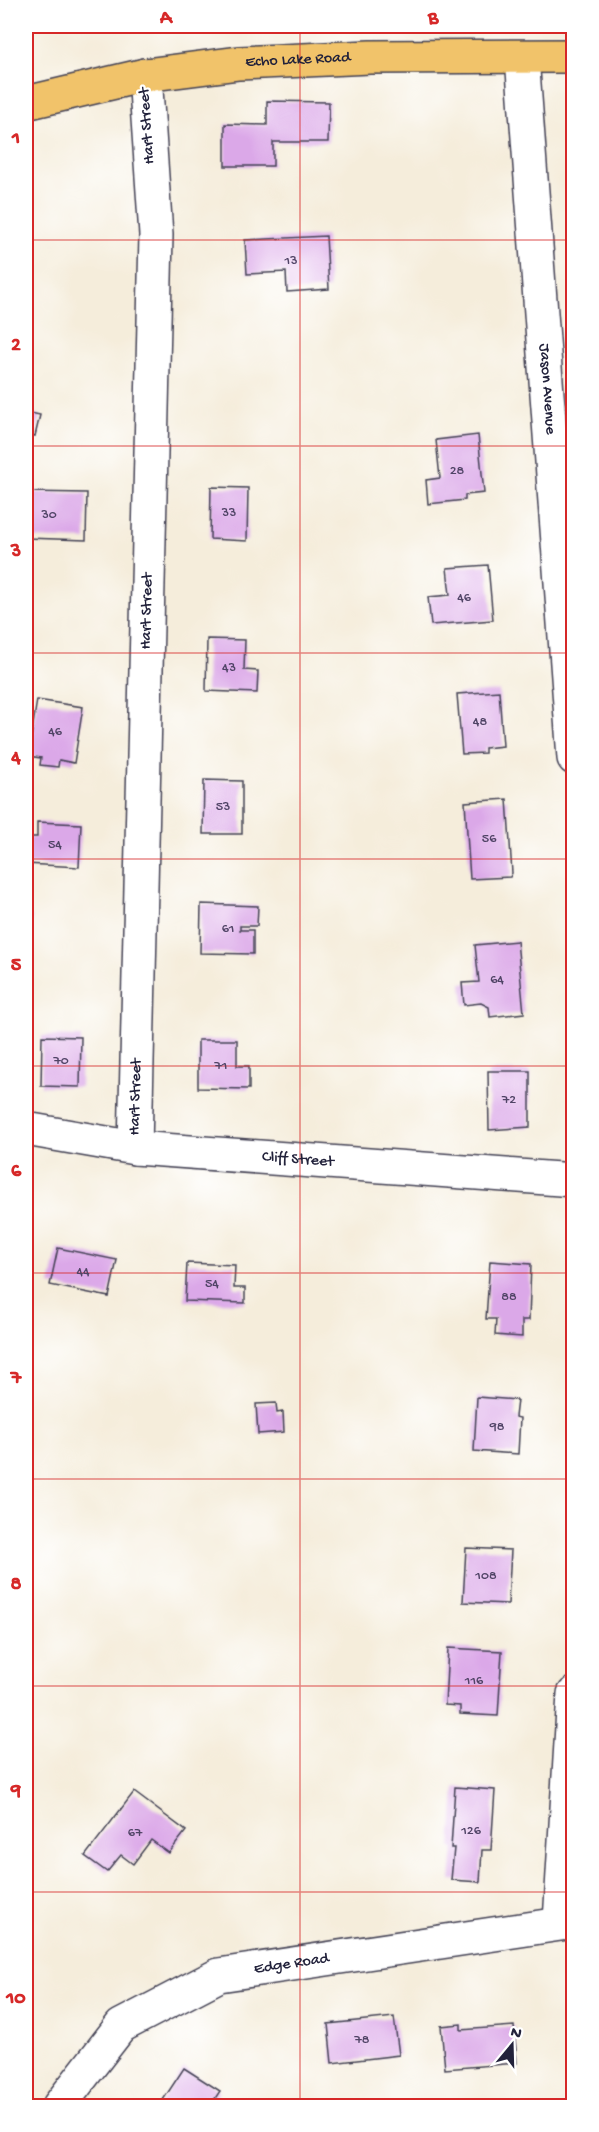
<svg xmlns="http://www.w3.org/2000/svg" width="599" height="2132" font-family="'Gochi Hand',sans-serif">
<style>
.building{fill:#dba8e8}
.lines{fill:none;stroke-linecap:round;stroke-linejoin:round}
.minor-casing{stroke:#424053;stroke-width:36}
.major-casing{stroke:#424053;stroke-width:36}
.minor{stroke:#fff;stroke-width:33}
.major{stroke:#f1c36a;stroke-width:33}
.grid{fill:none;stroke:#d62828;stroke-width:1.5;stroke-opacity:0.55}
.labels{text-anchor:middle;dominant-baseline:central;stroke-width:4.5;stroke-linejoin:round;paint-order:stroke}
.number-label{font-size:14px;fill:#504466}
.street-label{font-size:16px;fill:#22223b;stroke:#fff}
.neatline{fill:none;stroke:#d62828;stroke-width:2}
.grid-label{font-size:20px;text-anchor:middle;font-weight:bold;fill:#d62828}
</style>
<rect width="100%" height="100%" fill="#fff"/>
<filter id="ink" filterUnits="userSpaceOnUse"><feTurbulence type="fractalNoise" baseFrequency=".0167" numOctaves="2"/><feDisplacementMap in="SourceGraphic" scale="12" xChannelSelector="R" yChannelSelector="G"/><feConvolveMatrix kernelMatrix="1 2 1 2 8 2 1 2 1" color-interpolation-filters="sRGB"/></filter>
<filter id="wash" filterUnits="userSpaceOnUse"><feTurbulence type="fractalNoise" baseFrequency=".008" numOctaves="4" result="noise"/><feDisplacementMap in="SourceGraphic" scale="24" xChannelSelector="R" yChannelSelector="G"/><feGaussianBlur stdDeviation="1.35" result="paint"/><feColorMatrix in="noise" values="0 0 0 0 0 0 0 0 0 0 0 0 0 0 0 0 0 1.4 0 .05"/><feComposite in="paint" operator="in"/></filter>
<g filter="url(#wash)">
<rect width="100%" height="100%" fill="#f5eddb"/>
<g id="blocks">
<g class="building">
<polygon points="267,101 329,102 328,142 273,142 273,166 225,166 225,124 267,125"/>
<polygon points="326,236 329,289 287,292 286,272 247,274 245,240"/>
<polygon points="26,412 40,415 35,436 26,434"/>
<polygon points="478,435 484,493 465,495 465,500 428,504 426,480 440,478 436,440"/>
<polygon points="211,487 248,488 247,541 210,539"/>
<polygon points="26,492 87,493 86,540 26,538"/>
<polygon points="488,565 493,620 431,625 428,597 450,595 447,568"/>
<polygon points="207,639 245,640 244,670 258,671 257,693 206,691"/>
<polygon points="499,691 503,746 485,748 485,753 462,754 457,694"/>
<polygon points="37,700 83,707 74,763 59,760 58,767 40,765 41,758 28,756"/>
<polygon points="204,780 242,781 242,834 203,834"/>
<polygon points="507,799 512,873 510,877 470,879 465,802"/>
<polygon points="37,822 81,824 79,867 26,864 28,837 37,837"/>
<polygon points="201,904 258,906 257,926 240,926 240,930 253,930 253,954 200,953"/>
<polygon points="26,915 32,916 29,937 26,936"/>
<polygon points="517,941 524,1013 490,1017 489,1007 481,1003 464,1005 462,983 479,982 475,945"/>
<polygon points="42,1036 81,1037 80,1087 41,1086"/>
<polygon points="198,1040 237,1040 237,1066 249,1066 249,1089 198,1088"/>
<polygon points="488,1071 530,1071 530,1127 489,1130"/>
<polygon points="58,1248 117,1260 109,1297 50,1285"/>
<polygon points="490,1261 531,1264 529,1320 522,1320 522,1337 495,1335 496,1319 486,1319"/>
<polygon points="187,1263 235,1265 234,1288 245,1288 245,1303 185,1301"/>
<polygon points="477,1397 517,1400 515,1417 520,1418 518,1454 474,1451"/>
<polygon points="276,1403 277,1413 283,1412 284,1432 258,1434 256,1404"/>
<polygon points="466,1548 511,1550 508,1604 463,1602"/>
<polygon points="448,1648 502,1651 498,1716 460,1714 460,1706 445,1705"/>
<polygon points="455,1787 495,1790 491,1850 482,1850 480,1882 451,1880 454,1848 451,1848"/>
<polygon points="134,1792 186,1831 169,1853 151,1840 133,1864 121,1855 107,1872 85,1856"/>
<polygon points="394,2017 399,2055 332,2063 328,2024"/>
<polygon points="461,2024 461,2030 514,2026 517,2063 445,2069 441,2026"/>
<polygon points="184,2068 220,2091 210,2106 159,2106"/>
</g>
</g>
</g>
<g filter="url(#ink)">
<use href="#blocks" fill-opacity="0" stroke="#424053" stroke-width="1.5"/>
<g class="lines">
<g class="minor-casing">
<g id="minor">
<path id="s1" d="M522 57 574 758"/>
<path id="s2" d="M26 1129 135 1148 574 1180"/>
<path id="s3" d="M135 1148 156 235 145 75"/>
<polyline points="560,1922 574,1694"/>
<path id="s4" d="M59 2106 121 2026 219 1975 574 1922"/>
</g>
</g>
<g class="major-casing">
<g id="major">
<path id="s5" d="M26 103 145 75 239 63 370 57 574 56"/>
</g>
</g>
<use href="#minor" class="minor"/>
<use href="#major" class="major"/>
</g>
</g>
<path class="grid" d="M300 26V2106M26 240H574M26 446H574M26 653H574M26 859H574M26 1066H574M26 1273H574M26 1479H574M26 1686H574M26 1892H574"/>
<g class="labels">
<g class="number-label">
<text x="291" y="261">13</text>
<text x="457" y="471">28</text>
<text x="229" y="513">33</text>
<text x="49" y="515">30</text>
<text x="464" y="598">46</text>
<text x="229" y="668">43</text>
<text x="480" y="722">48</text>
<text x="55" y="732">46</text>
<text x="223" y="807">53</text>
<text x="489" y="839">56</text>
<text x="55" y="845">54</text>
<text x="228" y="929">61</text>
<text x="497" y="980">64</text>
<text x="61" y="1061">70</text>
<text x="221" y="1066">71</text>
<text x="509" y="1100">72</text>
<text x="83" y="1272">44</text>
<text x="212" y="1284">54</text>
<text x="509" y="1297">88</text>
<text x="497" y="1427">98</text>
<text x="486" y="1576">108</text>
<text x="474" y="1681">116</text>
<text x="471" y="1831">126</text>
<text x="135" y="1833">67</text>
<text x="362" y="2040">78</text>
</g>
<g class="street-label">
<text stroke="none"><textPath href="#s5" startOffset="276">Echo Lake Road</textPath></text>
<text transform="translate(148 126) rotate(-94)">Hart Street</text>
<text stroke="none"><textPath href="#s1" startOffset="333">Jason Avenue</textPath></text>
<text stroke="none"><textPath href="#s3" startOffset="537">Hart Street</textPath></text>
<text stroke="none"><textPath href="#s3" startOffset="51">Hart Street</textPath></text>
<text stroke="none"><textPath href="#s2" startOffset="274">Cliff Street</textPath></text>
<text stroke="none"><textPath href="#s4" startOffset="285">Edge Road</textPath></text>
</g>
</g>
<rect width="599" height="2132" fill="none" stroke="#fff" stroke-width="66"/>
<g transform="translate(512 2045) rotate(19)" stroke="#ffffff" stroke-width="4.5" paint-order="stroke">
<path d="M0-4.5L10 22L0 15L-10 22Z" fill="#22223b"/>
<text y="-9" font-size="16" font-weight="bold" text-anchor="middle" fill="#22223b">N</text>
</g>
<rect x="33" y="33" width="533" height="2066" class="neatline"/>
<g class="grid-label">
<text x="166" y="23">A</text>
<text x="433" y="23">B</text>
<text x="16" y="143">1</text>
<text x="16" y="350">2</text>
<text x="16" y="556">3</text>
<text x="16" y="763">4</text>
<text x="16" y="970">5</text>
<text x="16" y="1176">6</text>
<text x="16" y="1383">7</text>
<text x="16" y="1589">8</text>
<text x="16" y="1796">9</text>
<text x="16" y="2003">10</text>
</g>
</svg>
